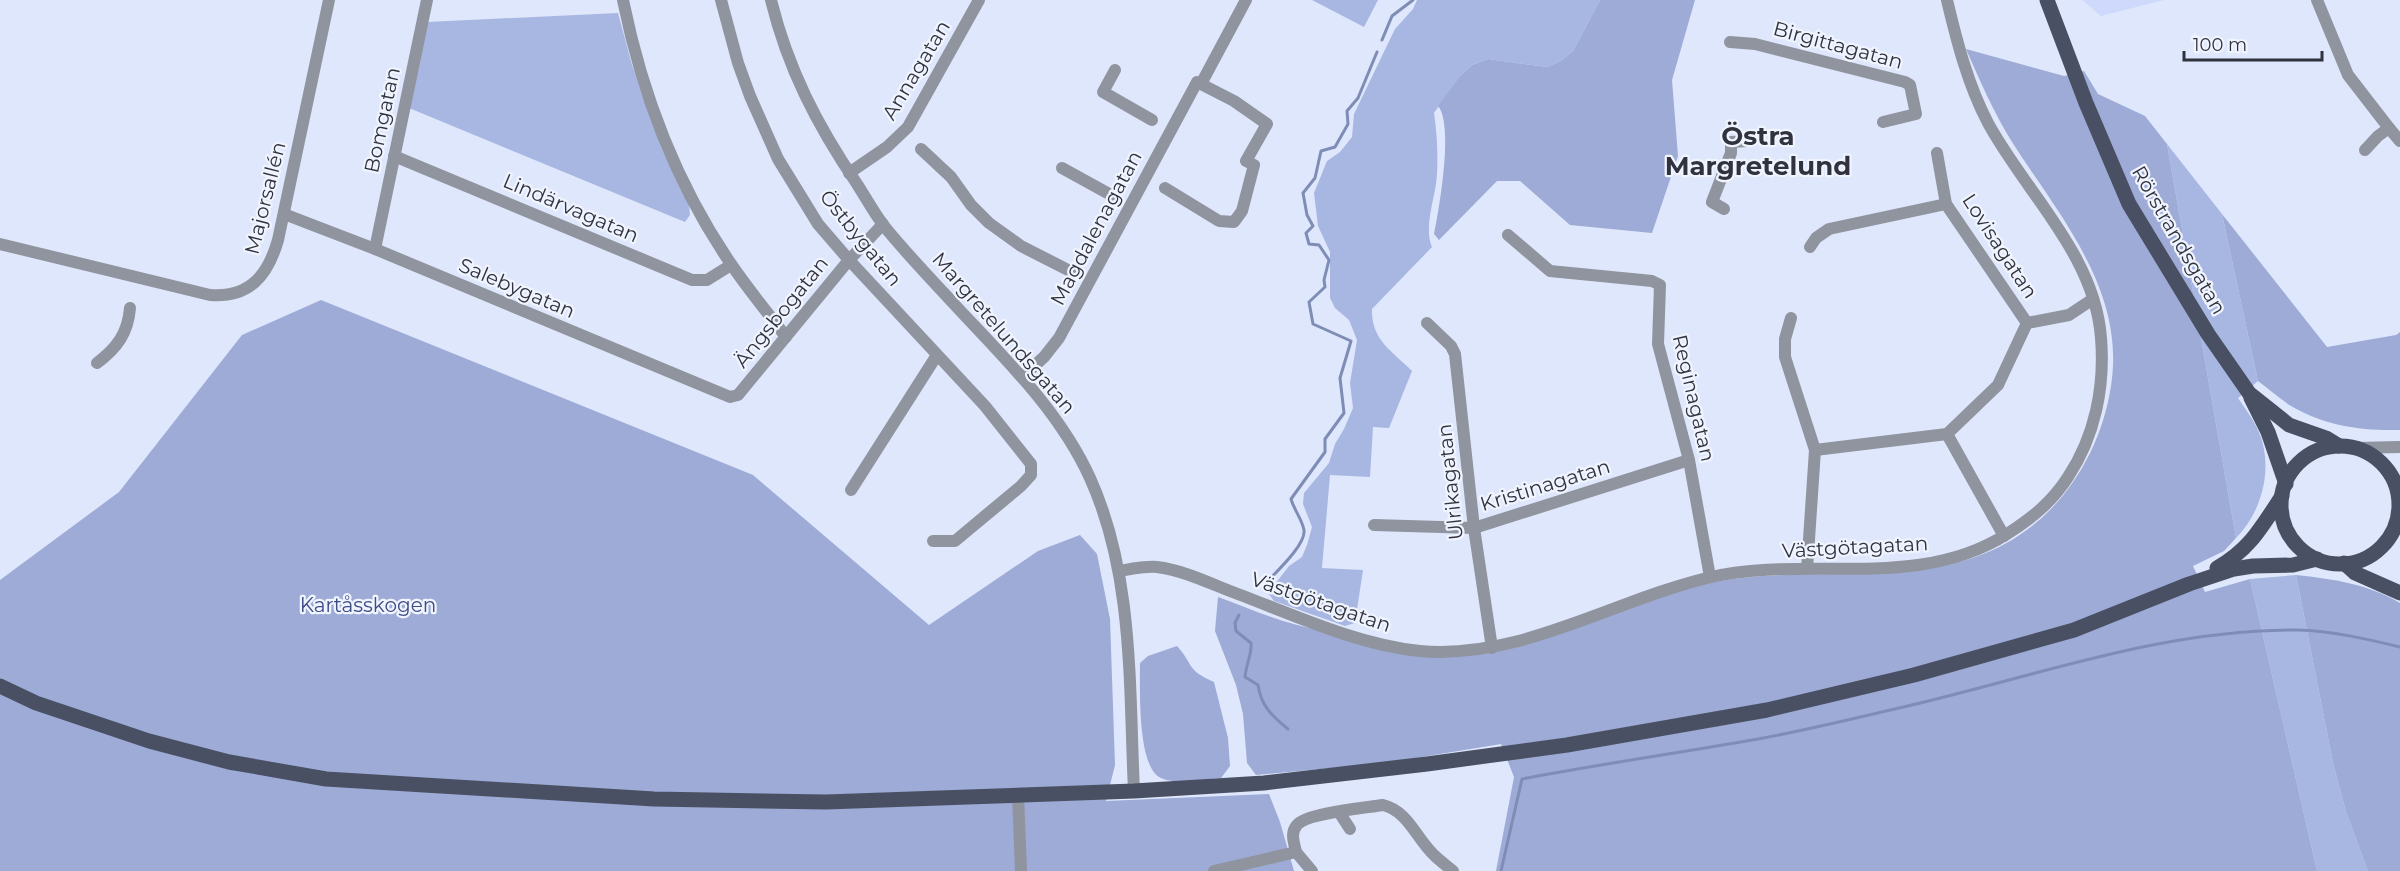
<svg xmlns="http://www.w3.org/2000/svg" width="2400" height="871" font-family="Montserrat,sans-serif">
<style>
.built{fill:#ced9fb}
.green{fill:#a8b7e2}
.forest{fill:#9dabd6}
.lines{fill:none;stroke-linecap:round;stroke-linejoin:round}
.stream{stroke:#7f8db6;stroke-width:3}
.minor{stroke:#90949f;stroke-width:12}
.major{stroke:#4a5063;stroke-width:15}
.labels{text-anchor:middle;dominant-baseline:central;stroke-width:4.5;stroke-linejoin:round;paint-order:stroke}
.street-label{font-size:20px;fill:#30333e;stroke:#f0f4ff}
.park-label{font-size:20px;fill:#3d4d85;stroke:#f0f4ff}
.district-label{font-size:26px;font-weight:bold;fill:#30333e;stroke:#f0f4ff}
</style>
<rect width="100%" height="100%" fill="#dfe7fc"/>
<polygon class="built" points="2082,0 2164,0 2101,16"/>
<g class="green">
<polygon points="1312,0 1378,0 1364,27"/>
<path d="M1417 0H1600L1573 51 1561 61 1547 67 1488 59 1472 65 1460 76 1434 113C1437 133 1438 153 1437 174 1436 197 1423 226 1432 247L1372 309C1371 340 1392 351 1412 371L1389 428 1373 427 1370 477 1330 475 1322 568 1363 570 1355 623 1345 626 1274 601 1268 593 1289 566 1302 557 1307 545 1312 527 1303 504 1304 493 1329 463 1335 444 1344 429 1353 408 1350 383 1357 340 1349 320 1335 308 1330 298V252L1318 226 1314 193 1327 161 1340 152 1352 137 1354 114 1380 60 1395 29 1413 9Z"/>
<polygon points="618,13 632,65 648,111 689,205 690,215 685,222 409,108 427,22"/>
<path d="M2167 144 2222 214 2258 381 2238 398C2244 407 2251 416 2256 426 2275 462 2264 510 2236 538Z"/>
<polygon points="2296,575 2333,763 2346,812 2368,871 2317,871 2250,579"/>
</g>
<g class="forest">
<path d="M1600 0H1695L1672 80 1678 156 1652 233 1570 225 1520 181H1497L1439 240 1434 234C1439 210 1454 124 1438 106L1460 76 1472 65 1488 59 1547 67 1561 61 1573 51Z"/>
<path d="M1966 49 2064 76 2084 71 2098 94 2145 116 2167 144 2236 538 2224 551 2193 566 2205 592 2250 579 2317 871H1496L1514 777 1501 744 1385 763 1256 775 1247 763 1243 714 1236 685 1215 631 1218 597C1240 605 1261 614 1283 621 1321 632 1360 639 1399 647 1413 650 1432 658 1446 657 1461 657 1497 643 1513 638 1558 626 1602 613 1647 600 1669 594 1691 586 1714 582 1829 560 1958 603 2051 509 2083 476 2104 432 2111 386 2126 291 2060 217 2012 142 1994 113 1980 81 1966 49Z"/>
<path d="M2222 214 2327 347 2396 335 2400 332V430C2362 431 2325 426 2291 406 2280 399 2269 389 2258 381Z"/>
<polygon points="321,300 753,475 929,625 1038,551 1080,535 1097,554 1110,619 1115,765 1106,801 1269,794 1280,822 1294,871 0,871 0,580 119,492 242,335"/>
<path d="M2296 575C2333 579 2368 584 2400 603V871H2368L2346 812 2333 763Z"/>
<path d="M1177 646C1194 665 1186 670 1214 682L1228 738 1230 766 1221 778C1206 779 1174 785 1161 778 1137 768 1140 687 1140 663L1148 656Z"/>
</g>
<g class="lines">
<g class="stream">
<polyline points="1382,40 1392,16 1413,0"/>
<path d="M1265 584C1275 573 1306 545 1304 530 1302 519 1294 510 1291 499L1325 452V439L1344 413 1340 378 1351 341 1313 324 1309 302 1325 287 1324 280 1329 260 1319 245 1309 244 1306 233 1313 226 1307 215 1303 193 1315 178 1321 151 1335 147 1348 124 1347 111 1358 98 1377 52"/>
<path d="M1239 615 1235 623 1236 631 1251 643C1252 655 1246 664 1245 677L1258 685C1261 706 1272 716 1288 729"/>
<path d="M1501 871 1522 779C1600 764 1679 753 1758 739 1801 731 1844 721 1886 711 2024 681 2155 629 2298 630 2332 631 2367 639 2400 647"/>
</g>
<g class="minor">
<path d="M623 0C642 94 677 185 731 264 748 289 768 313 786 337"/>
<polyline points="721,0 738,63 750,96 778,159 818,224 849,260 985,406 1031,464 1031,475 1021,486 955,541 933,541"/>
<path d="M771 0C788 69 817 125 857 184 866 198 874 213 884 226 906 253 930 278 954 304 1004 358 1059 410 1090 478 1134 575 1129 687 1134 791"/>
<polyline points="2317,0 2348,75 2389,128 2378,136 2365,150"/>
<polyline points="1730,42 1755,44 1905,82 1910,85 1916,114 1883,122"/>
<polyline points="1115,70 1103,92 1152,120"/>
<polyline points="1201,84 1246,0"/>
<polyline points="2389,128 2400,141"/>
<polyline points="921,149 951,177 971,205 989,223 1021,246 1070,271"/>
<polyline points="394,156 692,280 707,280 731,265"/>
<polyline points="1062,168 1111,195"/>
<polyline points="849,173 887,147 908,127 979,0"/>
<polyline points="1724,209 1712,202 1731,153 1731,142 1747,141"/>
<polyline points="284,214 375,249 730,397 738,395 849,260 883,224"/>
<polyline points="1508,235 1550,271 1652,281 1660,285 1658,344 1689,460 1710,577"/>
<path d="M0 244 210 295C250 298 268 275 278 240L329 0"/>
<polyline points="1810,247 1816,238 1829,229 1946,204"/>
<polyline points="375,249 427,0"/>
<polyline points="1791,318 1785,339 1785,357 1815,450 1807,569"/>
<polyline points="1427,323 1451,346 1455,354 1474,528 1492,648"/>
<polyline points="2027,323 2069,315 2093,299"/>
<path d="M97 363C117 348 128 333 130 308"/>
<polyline points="1022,377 1044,357 1059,338 1197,82 1234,101 1267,124 1246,161 1254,165 1242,211 1234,222 1219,221 1165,188"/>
<polyline points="1947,434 2004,536"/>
<polyline points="2354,448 2400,447"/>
<polyline points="1815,450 1947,434 1998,385 2027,323 1946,204 1937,153"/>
<polyline points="851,490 937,355"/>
<polyline points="2399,509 2400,507"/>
<polyline points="1374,525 1474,528 1689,460"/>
<path d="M1119 571C1131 569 1145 566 1157 567 1182 570 1207 582 1230 591 1289 613 1357 645 1420 651 1520 660 1612 601 1707 578 1807 554 1916 592 2007 534 2032 518 2052 502 2068 477 2095 436 2105 387 2101 338 2095 255 2026 193 1988 123 1968 85 1957 42 1947 0"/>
<polyline points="1018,795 1021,871"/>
<polyline points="1339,812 1350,829"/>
<path d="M1296 852C1294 842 1290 833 1297 825 1306 813 1365 808 1383 805 1408 811 1416 838 1434 855 1440 861 1447 866 1453 871"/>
<polyline points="1214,871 1296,852 1312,871"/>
</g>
<g class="major">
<polyline points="2047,0 2086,103 2129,204 2208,334 2249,393 2289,425 2326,438 2339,446"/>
<polyline points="2251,398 2268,432 2286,484"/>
<circle cx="2340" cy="505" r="59"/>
<polyline points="2344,563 2355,573 2400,593"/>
<path d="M2217 568C2250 549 2261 528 2282 496"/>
<polyline points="0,686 36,703 149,741 229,762 326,779 654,799 826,802 1134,791 1264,783 1427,764 1567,745 1767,710 1914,675 2074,630 2189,584 2234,569 2253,566 2293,565 2317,559"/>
</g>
</g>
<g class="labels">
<g class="street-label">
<text transform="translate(1838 45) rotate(15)">Birgittagatan</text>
<text transform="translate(916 70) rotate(-59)">Annagatan</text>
<text transform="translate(382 120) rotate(-78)">Bomgatan</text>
<text transform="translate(265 198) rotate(-76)">Majorsallén</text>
<text transform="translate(571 208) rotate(23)">Lindärvagatan</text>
<text transform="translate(1096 228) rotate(-62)">Magdalenagatan</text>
<text transform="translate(861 238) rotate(51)">Östbygatan</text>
<text transform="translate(2179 240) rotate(60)">Rörstrandsgatan</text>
<text transform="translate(2000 246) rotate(57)">Lovisagatan</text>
<text transform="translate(517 288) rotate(23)">Salebygatan</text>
<text transform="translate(781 312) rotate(-51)">Ängsbogatan</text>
<text transform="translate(1004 333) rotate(49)">Margretelundsgatan</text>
<text transform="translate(1694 398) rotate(77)">Reginagatan</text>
<text transform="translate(1450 482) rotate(-96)">Ulrikagatan</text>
<text transform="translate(1545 485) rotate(-17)">Kristinagatan</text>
<text transform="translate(1855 547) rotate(-3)">Västgötagatan</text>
<text transform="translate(1321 602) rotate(19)">Västgötagatan</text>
</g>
<g class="park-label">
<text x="368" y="605">Kartåsskogen</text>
</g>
<g class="district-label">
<text x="1758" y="136">Östra<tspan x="1758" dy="30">Margretelund</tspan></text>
</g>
</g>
<path d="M2184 51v9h138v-9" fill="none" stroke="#30333e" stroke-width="3"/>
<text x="2193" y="51" font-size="18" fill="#30333e" stroke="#f0f4ff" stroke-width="4.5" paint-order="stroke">100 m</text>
</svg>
